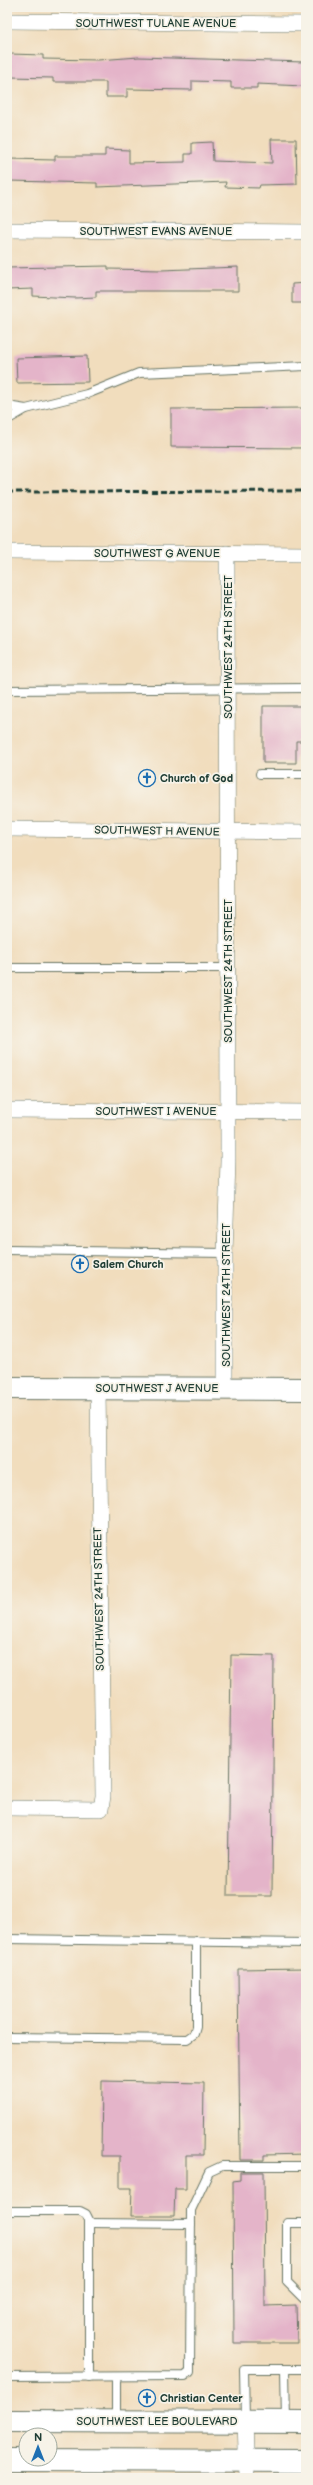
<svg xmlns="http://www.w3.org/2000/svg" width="313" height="2485" font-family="'Balsamiq Sans',sans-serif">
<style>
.building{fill:#e4b4c9}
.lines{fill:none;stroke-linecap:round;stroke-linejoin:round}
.lane-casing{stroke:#687564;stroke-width:10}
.street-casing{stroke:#687564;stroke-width:16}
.secondary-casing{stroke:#687564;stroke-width:24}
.lane{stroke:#fff;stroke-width:8}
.street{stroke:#fff;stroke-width:15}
.secondary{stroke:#fff;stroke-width:22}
.rail{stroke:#1f3d34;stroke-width:3;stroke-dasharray:6 3;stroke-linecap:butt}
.labels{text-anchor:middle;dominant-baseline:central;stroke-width:3.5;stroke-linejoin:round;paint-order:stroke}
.street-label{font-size:11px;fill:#1f3d34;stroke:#f7f3e8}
.poi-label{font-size:11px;font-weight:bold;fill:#1f3d34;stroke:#f7f3e8;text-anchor:start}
</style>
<rect width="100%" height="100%" fill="#f7f3e8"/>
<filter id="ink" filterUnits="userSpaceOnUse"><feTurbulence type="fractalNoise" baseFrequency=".025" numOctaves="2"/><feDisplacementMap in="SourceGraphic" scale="8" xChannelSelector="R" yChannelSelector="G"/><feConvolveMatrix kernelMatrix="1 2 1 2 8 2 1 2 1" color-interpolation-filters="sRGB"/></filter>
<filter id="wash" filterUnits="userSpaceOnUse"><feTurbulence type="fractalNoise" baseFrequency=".012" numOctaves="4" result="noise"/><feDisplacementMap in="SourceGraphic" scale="16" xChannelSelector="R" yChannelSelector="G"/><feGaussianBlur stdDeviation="0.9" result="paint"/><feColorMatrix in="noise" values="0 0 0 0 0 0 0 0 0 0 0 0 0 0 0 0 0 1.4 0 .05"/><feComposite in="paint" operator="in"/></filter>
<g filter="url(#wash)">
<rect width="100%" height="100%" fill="#f1ddbd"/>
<g id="blocks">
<g class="building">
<polygon points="10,54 43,55 43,59 98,60 139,57 304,62 304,86 257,84 257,88 231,88 231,82 192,81 192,90 127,89 127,97 106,97 106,82 53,82 53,78 10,77"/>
<polygon points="271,139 296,139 297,184 260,185 259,188 225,187 226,182 97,187 97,183 9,181 9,159 55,160 55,156 105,156 105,149 129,150 129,163 185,162 185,154 192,154 192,143 212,142 213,161 272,163"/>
<polygon points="108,266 108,269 162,270 238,267 238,291 96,291 96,297 75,298 33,296 33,289 7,290 7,268"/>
<polygon points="306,283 306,303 292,303 292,284"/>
<polygon points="87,356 88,382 17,383 16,358"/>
<polygon points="306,408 306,448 171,447 171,409"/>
<polygon points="263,706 306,706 306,741 296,741 296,763 263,763"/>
<polygon points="231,1655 274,1656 272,1896 228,1896"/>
<polygon points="306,1968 306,2154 264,2155 264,2160 240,2160 238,1969"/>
<polygon points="102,2081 204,2083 203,2155 186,2155 186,2189 175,2189 174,2216 131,2216 132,2188 120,2188 120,2156 101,2156"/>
<polygon points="240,2172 264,2172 265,2306 296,2305 297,2343 234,2343 233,2181 240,2180"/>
</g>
</g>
</g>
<g filter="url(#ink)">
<use href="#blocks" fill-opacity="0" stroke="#687564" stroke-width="1"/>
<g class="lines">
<g class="lane-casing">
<g id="lane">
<polyline points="7,406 26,409"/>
<polyline points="7,420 26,409 87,394 139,373 306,366"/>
<polyline points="7,690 306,688"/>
<polyline points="260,774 306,774"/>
<polyline points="7,968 228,968"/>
<polyline points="7,1250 225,1253"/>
<polyline points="7,1939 306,1943"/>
<polyline points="7,2037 187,2039 194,2034 196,2027 196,1941"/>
<polyline points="7,2211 80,2211 86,2214 89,2220 89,2377"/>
<polyline points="89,2223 191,2224"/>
<polyline points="306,2223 287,2223 287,2282 306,2301"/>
<polyline points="285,2369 286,2421"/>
<polyline points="7,2377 185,2376 190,2372 191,2210 209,2172 222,2166 306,2166"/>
<polyline points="116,2420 116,2377"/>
<polyline points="245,2420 244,2369 306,2369"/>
</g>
</g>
<g class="street-casing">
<g id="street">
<polyline points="7,21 306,24"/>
<polyline points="7,230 306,232"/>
<polyline points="7,552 306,554"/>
<polyline points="7,829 306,832"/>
<polyline points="7,1110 306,1112"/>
<polyline points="225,1388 225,1253 228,1161 227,553"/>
<polyline points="7,1808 101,1809 103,1796 98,1388"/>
<polyline points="245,2421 247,2478"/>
</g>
</g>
<g class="secondary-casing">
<g id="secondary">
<polyline points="7,1388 306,1389"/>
<polyline points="7,2421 306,2422"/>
<polyline points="7,2460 306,2461"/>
</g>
</g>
<use href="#lane" class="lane"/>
<use href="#street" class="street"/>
<use href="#secondary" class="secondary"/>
<polyline class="rail" points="7,492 306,491"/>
</g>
</g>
<defs>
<g id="church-ring" transform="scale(0.9)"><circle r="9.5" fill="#f7f3e8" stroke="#1f6fb2" stroke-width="1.5"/><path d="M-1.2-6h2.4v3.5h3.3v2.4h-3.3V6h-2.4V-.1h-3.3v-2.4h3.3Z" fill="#1f6fb2"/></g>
</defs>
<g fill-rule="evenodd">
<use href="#church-ring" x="147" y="778"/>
<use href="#church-ring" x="80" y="1264"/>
<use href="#church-ring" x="147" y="2398"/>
</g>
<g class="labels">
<g class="street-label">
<text x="156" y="23">SOUTHWEST TULANE AVENUE</text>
<text x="156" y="231">SOUTHWEST EVANS AVENUE</text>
<text x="157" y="553">SOUTHWEST G AVENUE</text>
<text transform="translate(228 647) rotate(-90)">SOUTHWEST 24TH STREET</text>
<text transform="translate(157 831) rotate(1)">SOUTHWEST H AVENUE</text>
<text transform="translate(228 971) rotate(-90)">SOUTHWEST 24TH STREET</text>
<text x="156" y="1111">SOUTHWEST I AVENUE</text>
<text transform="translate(226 1295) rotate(-90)">SOUTHWEST 24TH STREET</text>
<text x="157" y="1388">SOUTHWEST J AVENUE</text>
<text transform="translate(99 1599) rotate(-91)">SOUTHWEST 24TH STREET</text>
<text x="157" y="2421">SOUTHWEST LEE BOULEVARD</text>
</g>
<g class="poi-label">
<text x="160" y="778">Church of God</text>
<text x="93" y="1264">Salem Church</text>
<text x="160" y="2398">Christian Center</text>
</g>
</g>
<rect width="313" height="2485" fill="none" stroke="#f7f3e8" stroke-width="24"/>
<g transform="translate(38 2447)"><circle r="19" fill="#f7f3e8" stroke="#a1aaa0"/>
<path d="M0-3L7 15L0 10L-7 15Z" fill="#1f6fb2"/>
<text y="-6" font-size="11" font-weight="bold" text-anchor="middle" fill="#1f3d34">N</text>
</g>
</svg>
